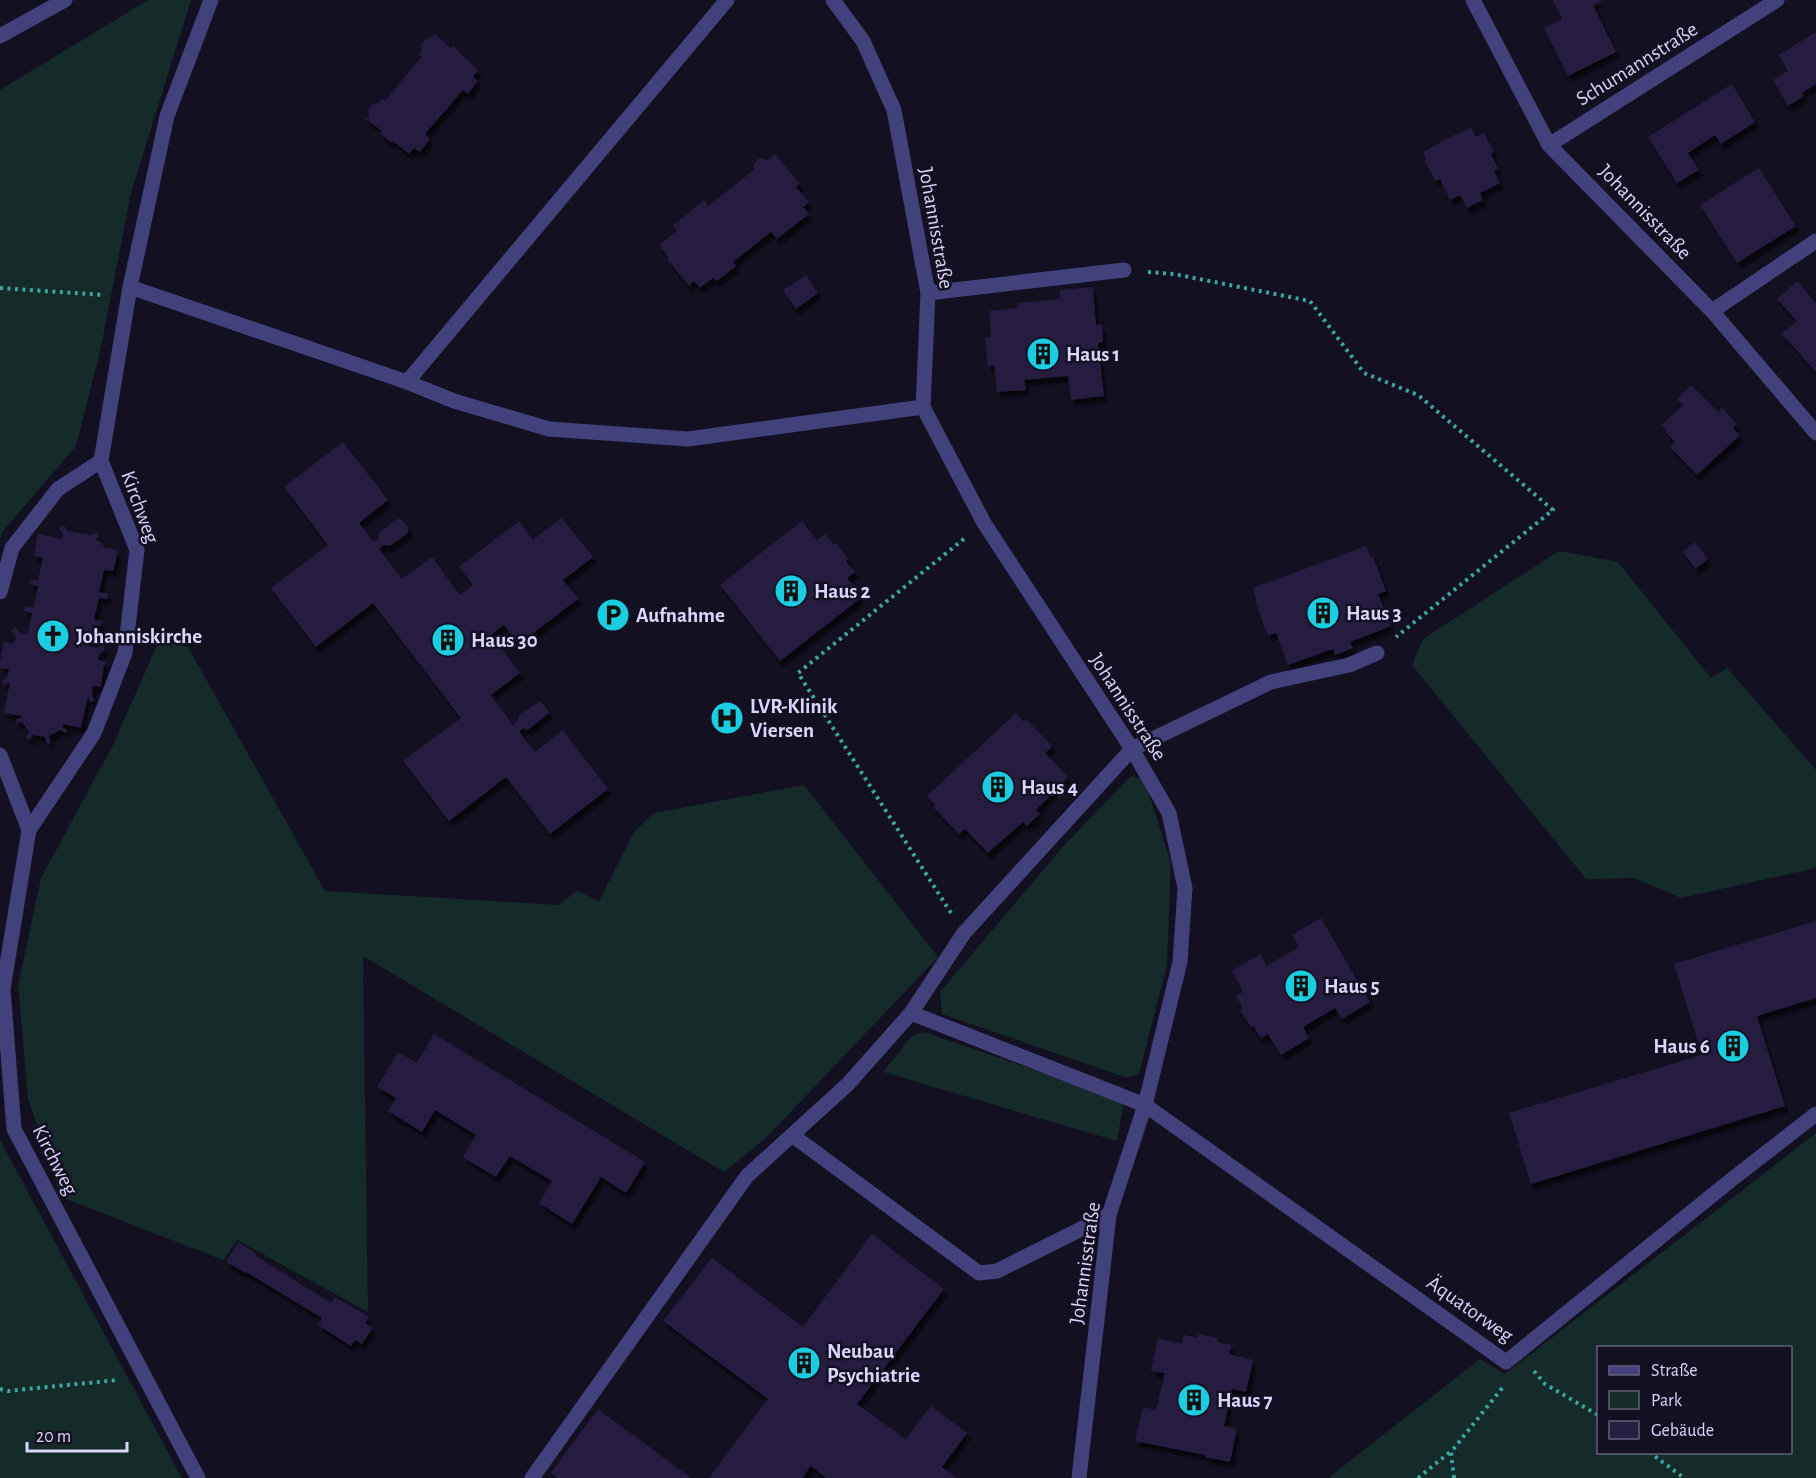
<svg xmlns="http://www.w3.org/2000/svg" width="1816" height="1478" font-family="'Alegreya Sans',sans-serif">
<style>
.green{fill:#142b2a;fill-rule:evenodd}
.building{fill:#251e40;filter:url(#shadow)}
.lines{fill:none;stroke-linecap:round;stroke-linejoin:round}
.path{stroke:#3ca7a1;stroke-width:4;stroke-dasharray:3 4.5;stroke-linecap:butt}
.lane{stroke:#43417b;stroke-width:15}
.street{stroke:#43417b;stroke-width:15}
.labels{text-anchor:middle;dominant-baseline:central;stroke-width:5;stroke-linejoin:round;paint-order:stroke}
.street-label{font-size:21px;fill:#dad5fa;stroke:#131021}
.poi-label{font-size:21px;font-weight:bold;fill:#dad5fa;stroke:#131021;text-anchor:start}
</style>
<defs>
<filter id="shadow"><feDropShadow dx="3.5" dy="6" stdDeviation="1.5" flood-color="#0009"/></filter>
</defs>
<rect width="100%" height="100%" fill="#131021"/>
<g class="green">
<polygon points="148,0 191,0 131,193 100,352 76,446 3,531 0,539 0,90"/>
<polygon points="1559,551 1618,562 1711,678 1727,668 1816,770 1816,868 1681,898 1634,878 1586,879 1412,665 1423,639"/>
<polygon points="161,636 188,647 325,891 558,905 577,891 599,901 634,832 654,813 804,785 938,957 765,1139 724,1172 363,956 368,1312 237,1240 223,1260 61,1197 28,1098 18,985 41,878 113,745"/>
<polygon points="1131,776 1144,779 1171,862 1167,965 1139,1074 1127,1078 942,1014 940,992 1066,843"/>
<polygon points="924,1032 1108,1095 1123,1105 1117,1141 883,1072 912,1036"/>
<path d="M1816 1133V1478H1328L1480 1359 1505 1374ZM1598 1348H1790V1452H1598Z"/>
<polygon points="0,1140 182,1478 0,1478"/>
</g>
<g class="building">
<polygon points="1555,0 1603,0 1593,5 1616,52 1568,76 1544,28 1562,19 1553,1"/>
<polygon points="1816,32 1816,84 1802,93 1804,96 1788,106 1773,80 1788,71 1779,55"/>
<polygon points="435,35 451,48 453,46 478,70 473,77 478,81 468,94 463,90 425,134 430,139 420,152 414,148 409,154 393,141 391,143 380,133 382,131 366,119 369,116 368,110 373,104 379,103 382,99 385,101 422,56 419,54 422,50 421,45 428,37 433,37"/>
<polygon points="1732,84 1755,122 1721,144 1715,135 1688,153 1699,170 1677,183 1648,137"/>
<polygon points="1471,128 1476,137 1484,133 1494,152 1491,154 1498,169 1494,171 1500,183 1480,193 1483,200 1467,208 1460,195 1450,200 1440,179 1436,181 1424,160 1426,159 1423,152 1440,143 1439,142"/>
<polygon points="775,154 800,184 796,187 809,202 803,207 809,214 777,239 771,232 733,262 736,266 717,281 713,278 700,288 694,281 689,286 667,259 669,258 659,245 677,231 673,226 704,200 708,206 754,170 754,163 760,158 767,160"/>
<polygon points="1759,168 1796,226 1737,263 1700,205"/>
<polygon points="806,275 818,293 796,309 783,290"/>
<polygon points="1797,281 1816,303 1816,372 1782,334 1797,321 1777,299"/>
<polygon points="1093,287 1096,325 1102,324 1103,342 1098,343 1104,396 1071,400 1068,376 1024,380 1026,390 997,392 994,365 988,366 985,338 991,337 989,311 1017,308 1017,303 1061,299 1060,290"/>
<polygon points="1691,385 1718,412 1722,408 1737,424 1733,428 1740,435 1697,475 1670,447 1675,442 1666,432 1667,431 1662,425 1683,405 1677,399"/>
<polygon points="343,442 388,500 359,523 374,542 379,538 379,533 397,519 402,520 408,527 408,533 390,546 384,545 379,549 402,579 432,557 460,595 473,585 459,567 519,521 533,540 562,518 593,557 563,580 578,599 519,644 504,625 491,635 520,673 491,695 513,725 518,721 519,715 540,701 548,710 549,713 529,729 526,730 524,728 519,732 535,752 563,730 608,789 550,834 506,777 449,821 403,761 461,718 373,603 316,647 271,588 328,545 284,487"/>
<polygon points="802,521 817,540 825,534 834,545 836,543 848,559 846,561 855,572 847,578 862,597 780,661 720,585"/>
<polygon points="64,525 67,531 91,535 97,532 99,536 95,540 100,541 105,548 118,550 114,569 112,571 104,570 99,592 108,594 107,599 99,598 94,620 102,621 101,626 93,625 89,646 97,648 103,645 105,650 100,653 98,660 107,662 104,666 101,687 93,686 92,695 95,700 90,702 88,696 81,728 63,724 63,727 67,730 65,733 60,730 49,736 51,743 47,744 45,737 33,735 30,740 26,738 29,732 22,722 16,723 16,719 21,718 22,716 4,713 10,682 4,686 2,681 7,677 9,669 0,668 0,663 4,642 14,644 16,637 11,631 15,627 20,633 28,634 32,613 24,611 25,606 34,608 38,586 29,584 30,579 38,580 43,558 35,556 34,554 38,534 62,539 63,535 59,528"/>
<polygon points="1695,542 1708,559 1696,569 1683,552"/>
<polygon points="1366,546 1371,557 1373,556 1386,591 1378,594 1391,626 1350,642 1353,648 1335,655 1333,649 1288,665 1276,633 1268,636 1255,601 1257,600 1253,588"/>
<polygon points="1016,713 1024,722 1026,719 1052,746 1045,753 1068,777 1036,810 1040,814 1027,826 1023,822 988,853 965,829 959,834 933,807 935,805 927,796"/>
<polygon points="1321,918 1370,1002 1342,1019 1335,1008 1303,1027 1309,1038 1281,1055 1268,1034 1261,1038 1253,1026 1251,1027 1240,1010 1243,1009 1236,996 1243,992 1232,971 1260,954 1267,966 1299,947 1292,935"/>
<polygon points="1816,921 1816,998 1757,1016 1785,1106 1531,1184 1509,1113 1702,1055 1674,964"/>
<polygon points="434,1034 645,1162 626,1193 601,1177 572,1224 539,1203 552,1181 510,1156 496,1177 463,1157 476,1135 435,1110 422,1132 388,1111 396,1098 377,1087 398,1052 417,1063"/>
<polygon points="872,1234 944,1289 857,1404 906,1439 931,1406 967,1433 942,1467 957,1478 826,1478 811,1466 802,1478 709,1478 768,1399 663,1321 712,1258 803,1327"/>
<polygon points="238,1242 257,1254 256,1256 331,1303 335,1297 369,1317 365,1323 373,1327 362,1344 355,1340 351,1346 318,1325 322,1318 246,1272 246,1273 226,1262"/>
<polygon points="1198,1334 1218,1338 1217,1342 1231,1345 1229,1354 1253,1360 1246,1392 1232,1389 1224,1426 1237,1429 1230,1462 1205,1457 1205,1455 1135,1441 1143,1407 1156,1410 1165,1373 1151,1371 1158,1338 1182,1344 1184,1335 1197,1338"/>
<polygon points="598,1409 691,1478 558,1478 551,1473"/>
</g>
<g class="lines">
<g class="path">
<polyline points="1148,272 1174,274 1310,301 1364,373 1418,395 1553,510 1396,637"/>
<polyline points="0,288 104,295"/>
<polyline points="951,913 798,673 965,538"/>
<polyline points="1534,1371 1545,1384 1598,1415"/>
<polyline points="0,1389 8,1391 118,1380"/>
<polyline points="1649,1452 1684,1478"/>
<polyline points="1418,1478 1450,1452"/>
<polyline points="1454,1478 1451,1452 1503,1387"/>
</g>
<g class="lane">
<polyline points="928,293 1124,270"/>
<polyline points="1145,1105 911,1013 964,933 1132,749 1271,682 1349,665 1377,653"/>
</g>
<g class="street">
<polyline points="833,0 863,41 894,110 928,293 923,407 984,523 1132,749 1169,813 1185,888 1180,962 1145,1105 1109,1215 1079,1478"/>
<polyline points="1473,0 1549,145 1712,311 1816,433"/>
<polyline points="0,36 65,0"/>
<polyline points="1549,145 1777,0"/>
<polyline points="130,287 407,382 454,401 549,429 688,439 923,407"/>
<polyline points="1712,311 1816,241"/>
<polyline points="407,382 727,0"/>
<polyline points="0,592 12,548 58,489 101,461"/>
<polyline points="0,755 29,830"/>
<polyline points="1145,1105 1506,1362 1731,1180 1816,1114"/>
<polyline points="792,1135 979,1273 997,1271 1109,1215"/>
<polyline points="198,1478 14,1129 3,989 29,830 94,733 125,653 137,550 101,461 130,287 167,116 211,0"/>
<polyline points="532,1478 747,1176 848,1084 911,1013"/>
</g>
</g>
<defs>
<g id="building-disc" transform="scale(1.725)"><circle r="9.5" fill="#1acde1" stroke="#131021"/><path d="M-4-6H4V6H1V3H-1V6H-4ZM-2.5-4.3h1.7v1.8h-1.7ZM.8-4.3h1.7v1.8H.8ZM-2.5-1h1.7V.8h-1.7ZM.8-1h1.7V.8H.8Z" fill="#111"/></g>
<g id="parking-disc" transform="scale(1.725)"><circle r="9.5" fill="#1acde1" stroke="#131021"/><path d="M-3.5-5.5H1a3.5 3.5 0 0 1 0 7H-1V5.5H-3.5ZM-1-3.4V-.6H.8a1.4 1.4 0 0 0 0-2.8Z" fill="#111"/></g>
<g id="church-disc" transform="scale(1.725)"><circle r="9.5" fill="#1acde1" stroke="#131021"/><path d="M-1.2-6h2.4v3.5h3.3v2.4h-3.3V6h-2.4V-.1h-3.3v-2.4h3.3Z" fill="#111"/></g>
<g id="hospital-disc" transform="scale(1.725)"><circle r="9.5" fill="#1acde1" stroke="#131021"/><path d="M-5-5h3v3.5h4V-5h3V5h-3V1.5h-4V5h-3Z" fill="#111"/></g>
</defs>
<g fill-rule="evenodd">
<use href="#building-disc" x="1043" y="354"/>
<use href="#building-disc" x="791" y="591"/>
<use href="#building-disc" x="1323" y="613"/>
<use href="#parking-disc" x="613" y="615"/>
<use href="#church-disc" x="53" y="636"/>
<use href="#building-disc" x="448" y="640"/>
<use href="#hospital-disc" x="727" y="718"/>
<use href="#building-disc" x="998" y="787"/>
<use href="#building-disc" x="1301" y="986"/>
<use href="#building-disc" x="1733" y="1046"/>
<use href="#building-disc" x="804" y="1363"/>
<use href="#building-disc" x="1194" y="1400"/>
</g>
<g class="labels">
<g class="street-label">
<text transform="translate(1637 64) rotate(-32)">Schumannstraße</text>
<text transform="translate(1645 212) rotate(46)">Johannisstraße</text>
<text transform="translate(936 228) rotate(80)">Johannisstraße</text>
<text transform="translate(140 507) rotate(70)">Kirchweg</text>
<text transform="translate(1128 707) rotate(57)">Johannisstraße</text>
<text transform="translate(55 1160) rotate(63)">Kirchweg</text>
<text transform="translate(1085 1263) rotate(-82)">Johannisstraße</text>
<text transform="translate(1470 1309) rotate(35)">Äquatorweg</text>
</g>
<g class="poi-label">
<text x="1066" y="354">Haus 1</text>
<text x="814" y="591">Haus 2</text>
<text x="1346" y="613">Haus 3</text>
<text x="636" y="615">Aufnahme</text>
<text x="76" y="636">Johanniskirche</text>
<text x="471" y="640">Haus 30</text>
<text x="750" y="706">LVR-Klinik<tspan x="750" dy="24">Viersen</tspan></text>
<text x="1021" y="787">Haus 4</text>
<text x="1324" y="986">Haus 5</text>
<text x="1710" y="1046" text-anchor="end">Haus 6</text>
<text x="827" y="1351">Neubau<tspan x="827" dy="24">Psychiatrie</tspan></text>
<text x="1217" y="1400">Haus 7</text>
</g>
</g>
<rect x="1597" y="1346" width="195" height="108" fill="#131021" stroke="#635f78" stroke-width="1.5"/>
<rect x="1609" y="1366" width="30" height="9" fill="#43417b" stroke="#635f78" stroke-width="1.5"/>
<text x="1651" y="1376" font-size="18" fill="#dad5fa">Straße</text>
<rect x="1609" y="1391" width="30" height="18" fill="#142b2a" stroke="#635f78" stroke-width="1.5"/>
<text x="1651" y="1406" font-size="18" fill="#dad5fa">Park</text>
<rect x="1609" y="1421" width="30" height="18" fill="#251e40" stroke="#635f78" stroke-width="1.5"/>
<text x="1651" y="1436" font-size="18" fill="#dad5fa">Gebäude</text>
<path d="M27 1442v9h100v-9" fill="none" stroke="#dad5fa" stroke-width="3"/>
<text x="36" y="1442" font-size="18" fill="#dad5fa" stroke="#131021" stroke-width="4.5" paint-order="stroke">20 m</text>
</svg>
